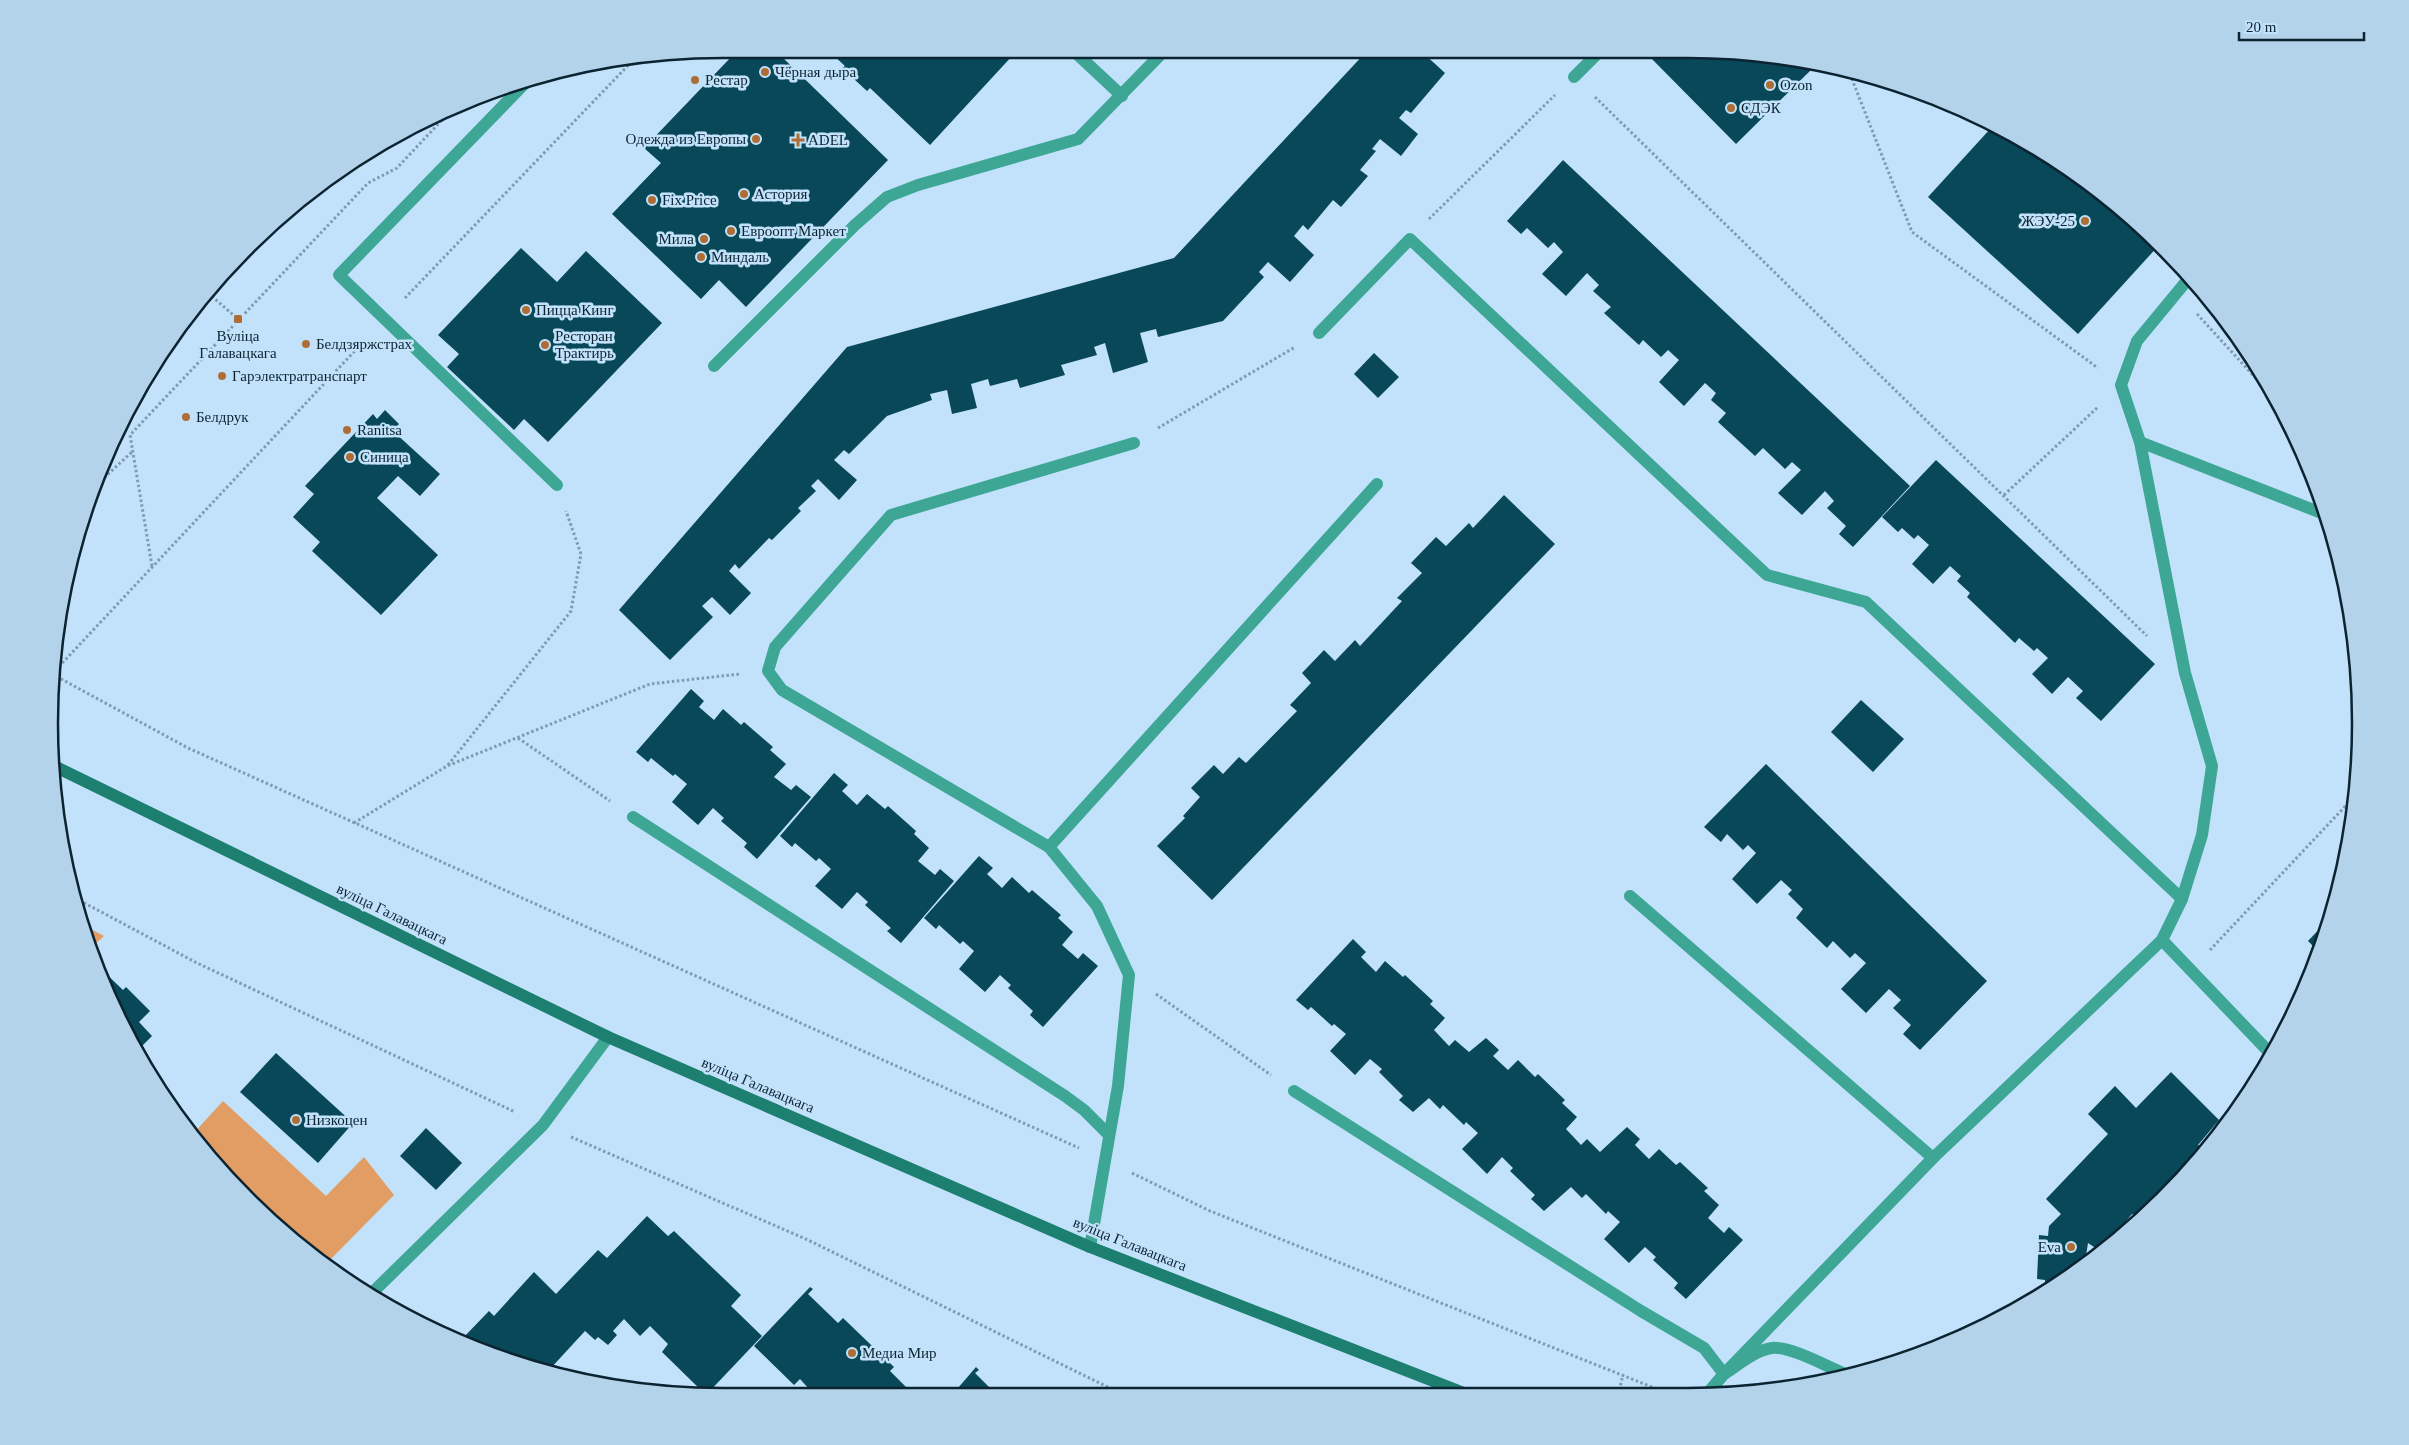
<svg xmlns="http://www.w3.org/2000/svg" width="2409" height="1445" font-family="'Times New Roman',serif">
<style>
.green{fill:#e19d64}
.building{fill:#084858}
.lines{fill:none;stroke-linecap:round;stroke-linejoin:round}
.path{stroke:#7e9bb0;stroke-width:3;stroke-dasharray:2.5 2.5;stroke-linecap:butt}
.lane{stroke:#3ea694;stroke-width:12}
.secondary{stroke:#1d7f70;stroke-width:12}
.poi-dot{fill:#ad6d35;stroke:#c1e2fa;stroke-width:2}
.labels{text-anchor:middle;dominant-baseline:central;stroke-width:5;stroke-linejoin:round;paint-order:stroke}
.poi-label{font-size:15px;fill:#0c2331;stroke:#c1e2fa;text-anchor:start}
.street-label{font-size:15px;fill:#0c2331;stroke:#c1e2fa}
.rim{fill:none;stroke:#0c2331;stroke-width:2.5}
</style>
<rect width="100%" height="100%" fill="#c1e2fa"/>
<g class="green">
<polygon points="81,924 104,936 89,950"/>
<polygon points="223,1101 326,1196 364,1157 394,1195 326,1264 246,1199 191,1136"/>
</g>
<g class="building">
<polygon points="1731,50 1814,67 1736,144 1647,54 1651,51"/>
<polygon points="1421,51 1445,73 1411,113 1406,110 1399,118 1418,134 1401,156 1380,139 1372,149 1376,151 1360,170 1368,176 1341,207 1333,200 1308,230 1303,225 1294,236 1314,255 1290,282 1268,262 1259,272 1264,277 1223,321 1158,337 1156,329 1140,333 1148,362 1113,373 1105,343 1094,347 1097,355 1061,365 1065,375 1020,388 1017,379 990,386 988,379 971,384 977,408 952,414 947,390 930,394 932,400 887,416 849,454 844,450 834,460 857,480 839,500 818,479 811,486 816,491 798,508 801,511 772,540 769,538 739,569 735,564 729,571 751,593 730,615 712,597 702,606 713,617 670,660 619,610 847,347 1174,258 1366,52"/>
<polygon points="1011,53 1013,55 930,145 870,88 867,91 842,68 845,66 832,54"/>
<polygon points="734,54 779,54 888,160 746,307 719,280 701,299 612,214 661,163 644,148"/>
<polygon points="1991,128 2061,162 2160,244 2078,334 1928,197"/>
<polygon points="1563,160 1910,486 1853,547 1839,534 1846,526 1827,508 1834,501 1825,491 1802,515 1778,493 1801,470 1792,462 1785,469 1763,448 1755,456 1718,422 1726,413 1711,400 1716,393 1705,383 1684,406 1659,382 1679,360 1668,350 1661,357 1643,340 1639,345 1604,313 1611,307 1593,291 1599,285 1587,273 1566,296 1542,274 1563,252 1554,242 1548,248 1527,228 1521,234 1507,221"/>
<polygon points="521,248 557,282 586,251 662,323 548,442 524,419 514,430 447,367 459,354 438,335"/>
<polygon points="1374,353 1399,377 1378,398 1354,374"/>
<polygon points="385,410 399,424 393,431 440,474 420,496 398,476 377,498 438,555 381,615 312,551 320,542 293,517 314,494 305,486 373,414 377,419"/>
<polygon points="1936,460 2155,664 2101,721 2076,698 2083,691 2068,677 2052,694 2032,674 2048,658 2037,648 2034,651 2019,638 2015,643 1967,597 1970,593 1957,581 1961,576 1950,566 1933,584 1912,564 1929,545 1918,535 1914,539 1902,528 1898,532 1882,517"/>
<polygon points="1504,495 1555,544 1212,900 1157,846 1185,818 1183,816 1200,797 1191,788 1214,765 1223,774 1239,757 1246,763 1297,711 1290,705 1311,683 1302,673 1324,650 1335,661 1355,640 1360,646 1402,601 1397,598 1422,573 1411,563 1436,537 1446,546 1469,523 1473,528"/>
<polygon points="691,689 704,701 699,707 714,720 723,709 741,725 744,722 773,747 770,750 786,764 774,777 791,790 796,785 811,797 757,859 744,847 747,843 721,821 724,818 713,808 698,825 672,802 687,784 675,774 673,776 651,758 648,762 636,752"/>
<polygon points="1861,700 1904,739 1873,772 1831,732"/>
<polygon points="1766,764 1987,981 1920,1050 1903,1034 1911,1025 1893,1008 1901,1000 1889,989 1866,1013 1841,989 1866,963 1855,953 1850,958 1833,941 1827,948 1796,918 1803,909 1788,894 1792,890 1781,880 1757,904 1732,879 1756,853 1748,845 1743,850 1727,834 1721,842 1704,827"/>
<polygon points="834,773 848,785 842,791 857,805 867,794 885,809 888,806 916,831 914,834 929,848 918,861 935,875 940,869 954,881 901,943 887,931 891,928 865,905 868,902 857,892 842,909 815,886 831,869 819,858 816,861 795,843 792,847 780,836"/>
<polygon points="979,856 993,868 987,874 1002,888 1012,877 1029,893 1032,890 1061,915 1058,918 1073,932 1062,945 1078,959 1083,953 1098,966 1043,1027 1030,1015 1033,1011 1008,988 1011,985 1000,975 985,992 959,969 974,951 963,941 960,944 939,925 936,929 924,918"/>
<polygon points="2327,921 2318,951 2308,941"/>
<polygon points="1353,939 1366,952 1361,957 1376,972 1385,961 1403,977 1405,975 1433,1001 1430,1004 1445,1018 1434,1030 1449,1046 1455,1040 1469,1052 1486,1038 1499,1050 1493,1056 1508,1070 1518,1060 1535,1077 1538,1074 1565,1100 1562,1103 1577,1117 1566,1129 1581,1145 1587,1139 1600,1152 1627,1127 1640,1139 1635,1145 1649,1159 1659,1149 1676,1165 1680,1162 1708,1188 1704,1191 1719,1205 1708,1218 1724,1233 1729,1227 1743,1240 1686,1299 1674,1288 1678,1283 1653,1260 1656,1257 1645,1247 1629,1263 1604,1239 1620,1222 1608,1211 1606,1214 1586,1194 1582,1198 1571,1187 1544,1211 1531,1199 1535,1195 1510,1171 1513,1168 1502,1157 1487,1174 1462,1149 1478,1133 1466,1122 1464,1125 1443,1105 1440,1109 1429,1098 1413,1112 1399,1100 1403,1096 1379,1072 1382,1069 1370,1059 1355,1075 1330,1051 1346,1034 1334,1024 1332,1026 1311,1007 1308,1010 1296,1000"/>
<polygon points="98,966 123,990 126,987 150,1011 139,1022 152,1036 137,1051 118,1021 97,968"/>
<polygon points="276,1053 353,1123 318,1163 240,1092"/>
<polygon points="2171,1072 2219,1120 2198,1145 2201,1147 2200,1151 2141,1217 2138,1214 2136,1217 2132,1214 2100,1251 2088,1243 2085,1262 2046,1290 2045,1280 2037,1279 2039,1235 2048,1236 2049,1226 2061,1214 2046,1199 2108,1134 2088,1114 2115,1086 2136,1108"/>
<polygon points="426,1128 462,1163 436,1190 400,1156"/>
<polygon points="647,1216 668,1236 674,1231 741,1295 731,1306 762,1336 706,1395 662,1352 668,1344 650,1326 640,1336 624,1319 613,1331 617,1335 608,1345 598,1337 595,1340 585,1331 550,1369 544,1363 540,1367 506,1360 462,1339 489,1311 494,1316 534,1272 556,1294 598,1250 607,1258"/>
<polygon points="810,1287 813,1289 808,1294 838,1323 843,1318 894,1367 890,1371 914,1395 805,1395 810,1390 800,1379 794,1385 754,1346"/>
<polygon points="976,1367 979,1370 975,1373 997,1395 952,1395"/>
</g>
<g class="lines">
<g class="path">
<polyline points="1850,74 1912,232 2098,368"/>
<polyline points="1595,97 2147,636"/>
<polyline points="1429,219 1555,95"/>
<polyline points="208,293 238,319"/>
<polyline points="405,298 638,55"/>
<polyline points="2197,314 2274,398"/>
<polyline points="1158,428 1295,347"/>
<polyline points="93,488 133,451"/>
<polyline points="2004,495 2098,407"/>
<polyline points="152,566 130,435 368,183 397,168 456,105"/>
<polyline points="52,674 188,748 1079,1148"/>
<polyline points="52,674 365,340"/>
<polyline points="518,738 610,801"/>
<polyline points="448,765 571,611 581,554 566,511"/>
<polyline points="354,823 447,766 650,684 740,674"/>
<polyline points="75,898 197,963 515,1112"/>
<polyline points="2210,950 2353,798"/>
<polyline points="1156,994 1271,1075"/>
<polyline points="571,1137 808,1240 1124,1395"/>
<polyline points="1132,1173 1210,1211 1672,1395"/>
<polyline points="1618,1395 1623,1375"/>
</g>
<g class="lane">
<polyline points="1076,53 1122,96"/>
<polyline points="1574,77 1600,51"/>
<polyline points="529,79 339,275 557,485"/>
<polyline points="1319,333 1410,239 1767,575 1866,602 2182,899"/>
<polyline points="714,366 855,225 887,197 918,185 1078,139 1163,52"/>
<polyline points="2140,442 2324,514"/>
<polyline points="633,817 1065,1096 1084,1110 1109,1135"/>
<polyline points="1049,847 1377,484"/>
<polyline points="1630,896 1933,1158"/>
<polyline points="2162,940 2270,1053"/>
<path d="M1294 1091 1641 1311 1704 1348 1724 1374C1737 1366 1755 1350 1772 1348 1790 1346 1826 1366 1843 1373"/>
<polyline points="1090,1247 1118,1086 1129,975 1097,906 1049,847 782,690 768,671 775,647 891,515 1134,443"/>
<polyline points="371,1294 543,1125 608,1037"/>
<polyline points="1706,1395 1724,1374 1933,1158 2162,940 2182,899 2202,835 2212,766 2185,673 2140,442 2121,385 2137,341 2189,278"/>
</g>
<polyline class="secondary" points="52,765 608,1037 1090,1247 1469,1395"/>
</g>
<g class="poi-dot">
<circle cx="765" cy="72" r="5"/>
<circle cx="695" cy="80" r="5"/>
<circle cx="1770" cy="85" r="5"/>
<circle cx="1731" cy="108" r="5"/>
<circle cx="756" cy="139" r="5"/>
<path d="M795.5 132.5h5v5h5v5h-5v5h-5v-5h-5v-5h5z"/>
<circle cx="744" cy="194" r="5"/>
<circle cx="652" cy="200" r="5"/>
<circle cx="2085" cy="221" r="5"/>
<circle cx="731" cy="231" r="5"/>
<circle cx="704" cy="239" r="5"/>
<circle cx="701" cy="257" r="5"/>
<circle cx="526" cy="310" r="5"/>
<rect x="233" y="314" width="10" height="10" rx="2.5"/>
<circle cx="306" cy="344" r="5"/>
<circle cx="545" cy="345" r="5"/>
<circle cx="222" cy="376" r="5"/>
<circle cx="186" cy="417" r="5"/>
<circle cx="347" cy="430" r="5"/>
<circle cx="350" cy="457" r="5"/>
<circle cx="296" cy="1120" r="5"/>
<circle cx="2071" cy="1247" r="5"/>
<circle cx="852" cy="1353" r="5"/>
</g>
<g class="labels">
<g class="poi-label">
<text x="775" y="72">Чёрная дыра</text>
<text x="705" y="80">Рестар</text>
<text x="1780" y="85">Ozon</text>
<text x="1741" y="108">СДЭК</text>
<text x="746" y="139" text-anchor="end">Одежда из Европы</text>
<text x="808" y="140">ADEL</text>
<text x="754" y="194">Астория</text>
<text x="662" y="200">Fix Price</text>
<text x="2075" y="221" text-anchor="end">ЖЭУ-25</text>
<text x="741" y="231">Евроопт Маркет</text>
<text x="694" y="239" text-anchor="end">Мила</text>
<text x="711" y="257">Миндаль</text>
<text x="536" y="310">Пицца Кинг</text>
<text x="238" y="336" text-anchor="middle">Вуліца<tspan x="238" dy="17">Галавацкага</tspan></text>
<text x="555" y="336">Ресторан<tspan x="555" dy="17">Трактирь</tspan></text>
<text x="316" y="344">Белдзяржстрах</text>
<text x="232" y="376">Гарэлектратранспарт</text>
<text x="196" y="417">Белдрук</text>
<text x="357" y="430">Ranitsa</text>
<text x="360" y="457">Синица</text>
<text x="306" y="1120">Низкоцен</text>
<text x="2061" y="1247" text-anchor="end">Eva</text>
<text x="862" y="1353">Медиа Мир</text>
</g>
<g class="street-label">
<text transform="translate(392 914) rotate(26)">вуліца Галавацкага</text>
<text transform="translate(758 1085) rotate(23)">вуліца Галавацкага</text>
<text transform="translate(1130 1244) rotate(22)">вуліца Галавацкага</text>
</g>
</g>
<path d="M0 0H2409V1445H0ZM723 58H1687A665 665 0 0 1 2352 723V723A665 665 0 0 1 1687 1388H723A665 665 0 0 1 58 723V723A665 665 0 0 1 723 58Z" fill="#b3d3ea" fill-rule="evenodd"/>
<path class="rim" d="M723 58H1687A665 665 0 0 1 2352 723V723A665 665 0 0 1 1687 1388H723A665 665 0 0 1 58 723V723A665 665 0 0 1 723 58Z"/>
<path d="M2239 32v8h125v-8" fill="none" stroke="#0c2331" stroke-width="2.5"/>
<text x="2246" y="32" font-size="15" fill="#0c2331" stroke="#c1e2fa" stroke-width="4" paint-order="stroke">20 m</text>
</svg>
